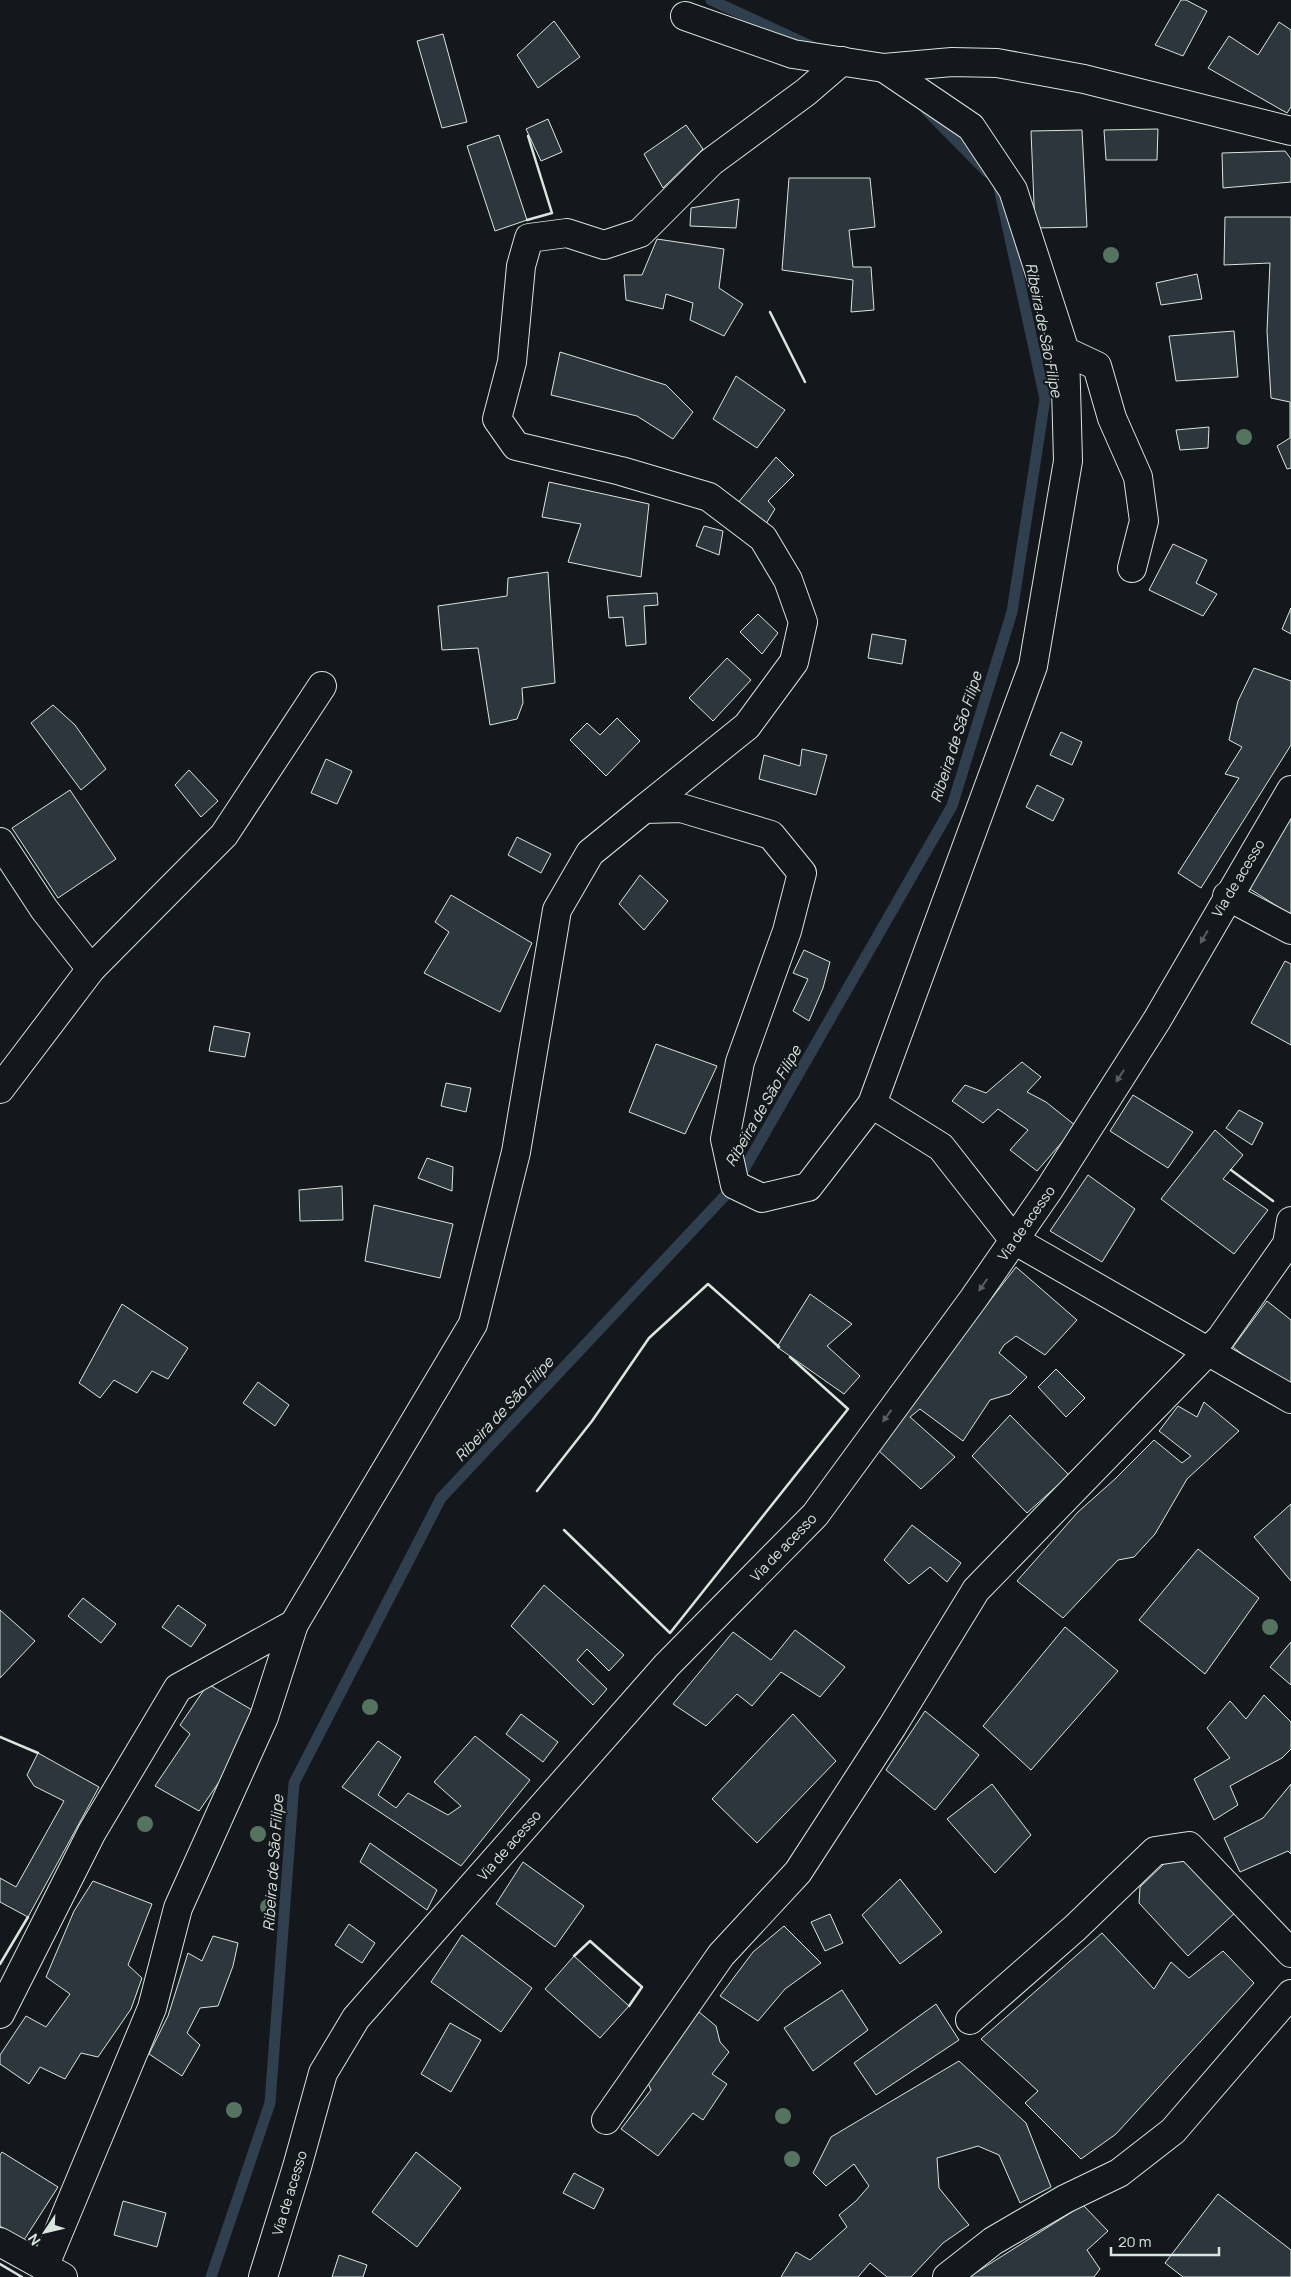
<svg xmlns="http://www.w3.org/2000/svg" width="1291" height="2277" font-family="Manrope,sans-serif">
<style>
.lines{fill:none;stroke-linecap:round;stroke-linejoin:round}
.stream{stroke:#2f3f4d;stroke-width:11}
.building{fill:#2c363c;stroke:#d8e6dc}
.minor-casing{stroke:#d8e6dc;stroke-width:30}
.minor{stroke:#14181c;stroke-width:28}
.wall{stroke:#d8e6dc;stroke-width:2.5}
.tree{fill:#55745f}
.oneway{fill:#59605f}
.labels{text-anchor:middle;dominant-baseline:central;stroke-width:4;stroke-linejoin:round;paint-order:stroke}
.street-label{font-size:14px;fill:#d8e6dc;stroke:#14181c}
.water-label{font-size:15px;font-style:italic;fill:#d8e6dc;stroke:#14181c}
</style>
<rect width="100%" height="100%" fill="#14181c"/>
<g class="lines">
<g class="stream">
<polyline points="711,0 813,47"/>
<polyline points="926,110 987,172"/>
<polyline points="211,2277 270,2103 294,1783 441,1498 735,1185 952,806 1012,612 1045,399 998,183"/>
</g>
</g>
<g class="building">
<polygon points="1181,0 1186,0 1207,11 1183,56 1155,45"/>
<polygon points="554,21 580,57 538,88 517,55"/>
<polygon points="1279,22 1291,30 1291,107 1287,113 1208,68 1229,36 1258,55"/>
<polygon points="443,34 467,122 442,128 417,41"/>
<polygon points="548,119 562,152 541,161 526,129"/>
<polygon points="686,125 703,149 663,188 644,154"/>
<polygon points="1158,129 1157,160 1106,160 1104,130"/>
<polygon points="1082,130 1087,227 1035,228 1031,131"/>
<polygon points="499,135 527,220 495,231 467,146"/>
<polygon points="1285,151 1291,159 1291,182 1223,188 1222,153"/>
<polygon points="789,178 870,178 875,227 849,230 853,267 871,267 874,310 851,312 853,280 782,270"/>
<polygon points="739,199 736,228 690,226 691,208"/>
<polygon points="1225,217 1291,217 1291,468 1287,469 1277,446 1290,438 1290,402 1271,398 1267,331 1270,263 1224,265"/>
<polygon points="657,239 724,249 719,288 743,304 724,336 690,320 693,303 666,294 663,309 626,300 624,275 642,275"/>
<polygon points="1197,274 1202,299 1161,305 1156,283"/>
<polygon points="1234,331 1238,377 1176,381 1169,336"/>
<polygon points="560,352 666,385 693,412 673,439 637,416 551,395"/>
<polygon points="736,376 785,410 757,448 713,419"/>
<polygon points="1209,427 1208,448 1180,450 1176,430"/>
<polygon points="776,457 794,475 768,501 775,509 764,527 737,504"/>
<polygon points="549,482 649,504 641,577 568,562 581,524 542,517"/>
<polygon points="704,526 723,531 719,555 696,546"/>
<polygon points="1173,544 1207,560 1196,583 1217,594 1203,616 1149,590"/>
<polygon points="548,572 555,683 522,688 523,703 517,719 490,725 478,648 442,650 438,606 507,596 508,578"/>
<polygon points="657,593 658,605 644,606 646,644 626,646 623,617 609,618 607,596"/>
<polygon points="1291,608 1291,634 1282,629"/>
<polygon points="758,614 778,633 762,654 740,632"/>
<polygon points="872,634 906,640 902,664 868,658"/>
<polygon points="727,658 751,680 713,721 689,698"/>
<polygon points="1254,668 1291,681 1291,745 1201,888 1178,873 1239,778 1225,774 1242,747 1229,740 1238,701"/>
<polygon points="53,705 75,725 106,769 81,790 31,723"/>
<polygon points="617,718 640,741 606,776 570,740 587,723 600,735"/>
<polygon points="1061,732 1082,742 1072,765 1050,755"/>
<polygon points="802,749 827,755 816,795 759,779 764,755 800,766"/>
<polygon points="326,759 352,771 337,804 311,793"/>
<polygon points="189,770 218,801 201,817 175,785"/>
<polygon points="1037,785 1064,799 1053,821 1026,807"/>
<polygon points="70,790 116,859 58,898 12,828"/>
<polygon points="1291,813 1291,915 1250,889"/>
<polygon points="517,837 551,854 541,873 508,855"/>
<polygon points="640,875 668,901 644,930 619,904"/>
<polygon points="451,895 532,943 500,1012 424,973 449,932 435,922"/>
<polygon points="804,950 830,962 823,988 809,1021 793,1011 808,979 793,973"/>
<polygon points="1285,961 1291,964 1291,1045 1251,1023"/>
<polygon points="214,1026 250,1033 245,1057 209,1051"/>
<polygon points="656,1044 717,1066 685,1134 629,1112"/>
<polygon points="1022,1062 1041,1077 1027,1092 1046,1102 1076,1126 1037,1171 1010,1150 1028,1130 998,1109 983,1123 952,1101 965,1085 986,1093"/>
<polygon points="446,1083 471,1088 466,1112 441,1106"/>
<polygon points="1133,1095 1193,1132 1168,1168 1110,1131"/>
<polygon points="1239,1110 1263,1123 1252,1145 1226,1128"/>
<polygon points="1215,1130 1243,1155 1223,1179 1268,1210 1234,1254 1161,1199"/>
<polygon points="427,1158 453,1167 452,1191 418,1178"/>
<polygon points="1088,1175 1135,1209 1102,1262 1050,1231"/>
<polygon points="342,1186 343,1220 300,1221 299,1190"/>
<polygon points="374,1205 453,1224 440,1278 365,1261"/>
<polygon points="1016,1267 1077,1320 1045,1355 1016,1336 1004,1345 999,1353 1027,1377 1010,1394 990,1400 963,1441 920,1409 910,1417 955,1457 921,1489 878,1450 919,1392"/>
<polygon points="810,1294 852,1324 827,1346 860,1376 844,1394 777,1347"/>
<polygon points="1267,1301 1291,1320 1291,1386 1288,1390 1233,1347"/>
<polygon points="122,1304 188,1348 168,1379 152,1371 137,1393 114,1380 100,1398 79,1383"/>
<polygon points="1056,1369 1085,1398 1066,1417 1038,1387"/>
<polygon points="258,1382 289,1405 275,1426 243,1403"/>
<polygon points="1204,1402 1239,1431 1187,1479 1155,1534 1134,1557 1118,1560 1063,1618 1017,1581 1078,1512 1115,1479 1154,1440 1182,1463 1191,1456 1159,1431 1178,1406 1197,1417"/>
<polygon points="1010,1415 1069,1475 1027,1513 972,1456"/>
<polygon points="1291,1504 1291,1581 1254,1537"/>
<polygon points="912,1525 961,1563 947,1582 930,1567 909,1584 884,1560"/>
<polygon points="1198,1549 1259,1598 1205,1674 1139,1620"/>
<polygon points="544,1585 624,1655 609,1671 587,1649 577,1660 607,1689 593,1705 511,1626"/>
<polygon points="83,1598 116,1624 101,1643 68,1616"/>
<polygon points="178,1605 206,1625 191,1647 162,1627"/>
<polygon points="0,1610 35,1641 0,1678"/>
<polygon points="1065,1627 1118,1671 1031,1770 983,1726"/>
<polygon points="795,1630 845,1667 820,1697 781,1672 752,1706 737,1694 706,1726 673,1704 733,1632 771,1660"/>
<polygon points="1291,1642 1291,1685 1270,1667"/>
<polygon points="208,1684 264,1717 199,1811 155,1786 190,1734 180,1725"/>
<polygon points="1264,1695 1291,1722 1291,1749 1282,1758 1230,1786 1238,1805 1214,1820 1194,1779 1230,1758 1207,1728 1230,1701 1246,1719"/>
<polygon points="925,1711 979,1755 935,1810 886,1770"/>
<polygon points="521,1714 558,1742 543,1762 506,1734"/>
<polygon points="793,1714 836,1761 757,1843 712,1799"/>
<polygon points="475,1736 530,1780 461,1866 342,1787 378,1741 401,1757 378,1795 396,1808 408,1793 448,1815 461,1806 434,1782"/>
<polygon points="38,1753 99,1787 28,1917 0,1902 0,1878 16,1887 64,1801 34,1786 27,1775"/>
<polygon points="992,1784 1031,1835 995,1873 947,1819"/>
<polygon points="1291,1784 1291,1854 1288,1851 1240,1872 1224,1838 1263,1818"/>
<polygon points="370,1843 437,1890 427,1910 360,1862"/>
<polygon points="1185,1859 1236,1912 1188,1956 1139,1903 1140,1887 1168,1860"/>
<polygon points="523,1862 584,1906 555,1947 496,1904"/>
<polygon points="900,1879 942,1932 900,1964 862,1915"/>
<polygon points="93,1881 152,1904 128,1965 142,1978 131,2009 98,2057 81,2053 65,2079 40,2067 29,2084 0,2064 0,2055 26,2016 46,2027 70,1994 46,1977 74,1911"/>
<polygon points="830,1914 843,1943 825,1951 811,1922"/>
<polygon points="349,1924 375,1943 362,1963 335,1945"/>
<polygon points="784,1926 821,1963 785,1989 758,2021 720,1996 753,1952"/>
<polygon points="1102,1933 1154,1989 1171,1962 1189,1978 1223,1951 1254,1983 1116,2134 1081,2159 1025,2103 1038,2091 981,2039"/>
<polygon points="462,1935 532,1988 501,2032 431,1982"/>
<polygon points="213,1936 238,1943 233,1966 218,2006 200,2008 187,2033 200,2045 182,2076 149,2054 168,2016 188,1953 202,1961"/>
<polygon points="574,1956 629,2006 600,2038 545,1989"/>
<polygon points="842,1990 868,2030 813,2071 784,2028"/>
<polygon points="936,2004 959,2040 876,2095 854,2063"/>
<polygon points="699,2012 716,2026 720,2042 729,2052 712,2074 727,2084 703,2120 693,2113 658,2156 621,2129 651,2090 645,2076"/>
<polygon points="450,2023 481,2040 451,2092 421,2074"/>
<polygon points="959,2061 1026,2123 1051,2187 1020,2203 999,2155 978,2146 937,2158 939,2188 969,2225 943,2243 911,2277 887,2277 870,2263 858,2277 781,2277 796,2252 810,2260 847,2227 839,2215 856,2201 869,2186 854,2164 826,2186 813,2173 831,2137"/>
<polygon points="2,2152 58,2187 24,2240 0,2226 0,2155"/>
<polygon points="416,2152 461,2188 417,2247 372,2212"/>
<polygon points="574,2173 604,2189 594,2209 563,2193"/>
<polygon points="1218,2194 1291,2250 1291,2277 1183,2277 1165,2263"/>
<polygon points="123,2201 166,2213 157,2247 114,2235"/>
<polygon points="1083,2205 1108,2231 1087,2250 1100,2269 1094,2277 969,2277"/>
<polygon points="339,2255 367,2265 363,2277 332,2277"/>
</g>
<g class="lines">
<g class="minor-casing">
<g id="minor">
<polyline points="685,16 793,54 884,68 952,62 997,63 1084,79 1291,131"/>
<polyline points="884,68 971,127 1013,190 1065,351 1097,366 1112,418 1138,477 1144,521 1132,568"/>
<polyline points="644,809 747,726 794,662 803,622 788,580 763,538 709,497 621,471 516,446 497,419 512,362 521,266 529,238 567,233 604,245 640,233 711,162 806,92 842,61"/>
<polyline points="0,842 44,909 91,969"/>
<polyline points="1227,896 1291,930"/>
<polyline points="0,1089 91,969 224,835 322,686"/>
<polyline points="872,1104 1033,666 1068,461 1065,351"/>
<polyline points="0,2014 92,1832 178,1688 294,1624 473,1324 516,1152 557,910 590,853 644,809 681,808 771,835 802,873 787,931 740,1062 725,1139 735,1185 762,1198 808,1187 872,1104 941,1147 1014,1240 1291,1399"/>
<polyline points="970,2020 1075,1928 1155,1851 1189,1846 1291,1953"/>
<polyline points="606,2120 721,1955 798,1872 892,1727 976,1590 1221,1338 1287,1244 1291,1221"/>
<polyline points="0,2242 63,2277"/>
<polyline points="44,2267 152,2008 178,1908 264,1717 294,1624"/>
<polyline points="263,2277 297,2167 323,2073 356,2018 667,1665 815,1515 974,1298 1050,1188 1157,1020 1291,790"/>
<polyline points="947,2277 993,2241 1065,2199 1119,2173 1173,2131 1291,1994"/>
</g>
</g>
<use href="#minor" class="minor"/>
<g class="wall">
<polyline points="527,220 552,213 528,136"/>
<polyline points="770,312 805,382"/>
<polyline points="1231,1170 1273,1201"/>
<polyline points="537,1491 592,1421 649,1338 708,1284 779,1347"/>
<polyline points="564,1530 670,1633 848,1409 790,1357"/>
<polyline points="0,1737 38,1753"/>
<polyline points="574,1956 590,1941 642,1987 629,2006"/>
<polyline points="0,1964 28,1917"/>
<polyline points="0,2264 22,2277"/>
</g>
</g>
<g class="tree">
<circle cx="1111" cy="255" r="8"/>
<circle cx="1244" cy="437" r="8"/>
<circle cx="1270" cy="1627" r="8"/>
<circle cx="370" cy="1707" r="8"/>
<circle cx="145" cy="1824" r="8"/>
<circle cx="258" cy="1834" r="8"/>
<circle cx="268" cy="1907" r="8"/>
<circle cx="234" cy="2110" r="8"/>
<circle cx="783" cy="2116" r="8"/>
<circle cx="792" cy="2159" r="8"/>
</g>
<defs><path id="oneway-solid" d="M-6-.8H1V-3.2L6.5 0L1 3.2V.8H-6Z" transform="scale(1.25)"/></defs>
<g class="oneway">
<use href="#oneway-solid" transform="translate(1204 937) rotate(120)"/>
<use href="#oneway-solid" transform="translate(1120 1076) rotate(123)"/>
<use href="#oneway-solid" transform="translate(983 1285) rotate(125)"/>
<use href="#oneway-solid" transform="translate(887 1416) rotate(126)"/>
</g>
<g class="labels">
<g class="street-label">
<text transform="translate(1238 878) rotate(-59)">Via de acesso</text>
<text transform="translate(1026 1223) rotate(-55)">Via de acesso</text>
<text transform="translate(783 1547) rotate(-46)">Via de acesso</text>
<text transform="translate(509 1845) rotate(-49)">Via de acesso</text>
<text transform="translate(289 2193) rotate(-73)">Via de acesso</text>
</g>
<g class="water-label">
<text transform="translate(1044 330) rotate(79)">Ribeira de São Filipe</text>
<text transform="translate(956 737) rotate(-72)">Ribeira de São Filipe</text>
<text transform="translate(763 1106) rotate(-60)">Ribeira de São Filipe</text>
<text transform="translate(504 1409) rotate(-47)">Ribeira de São Filipe</text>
<text transform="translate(273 1863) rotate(-86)">Ribeira de São Filipe</text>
</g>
</g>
<g transform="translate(45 2232) rotate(235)" stroke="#14181c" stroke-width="4" paint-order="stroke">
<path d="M0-4L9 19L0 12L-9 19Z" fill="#d8e6dc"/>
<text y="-8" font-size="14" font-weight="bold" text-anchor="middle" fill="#d8e6dc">N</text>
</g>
<path d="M1111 2247v8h108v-8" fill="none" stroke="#d8e6dc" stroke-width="2.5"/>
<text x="1118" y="2247" font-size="15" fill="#d8e6dc" stroke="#14181c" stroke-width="4" paint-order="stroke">20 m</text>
</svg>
